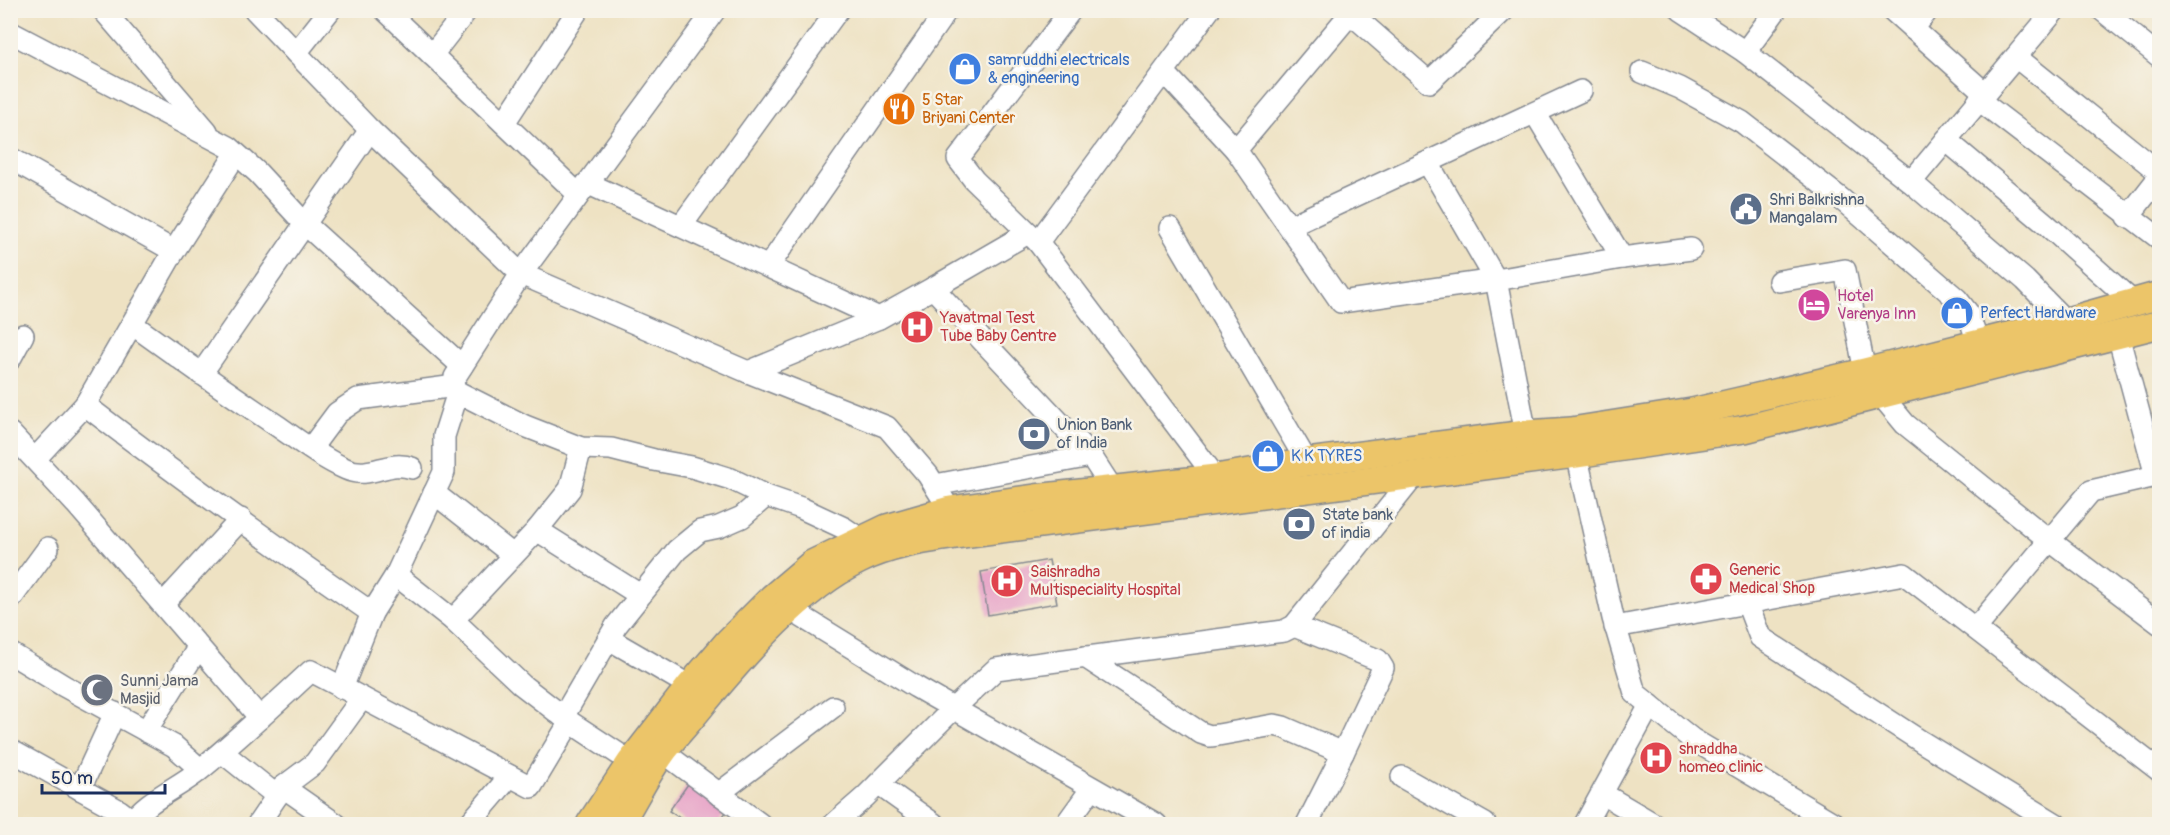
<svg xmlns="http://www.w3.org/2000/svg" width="2170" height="835" font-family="Pangolin,sans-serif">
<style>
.building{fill:#e8a8c9}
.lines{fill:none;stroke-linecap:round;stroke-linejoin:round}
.minor-casing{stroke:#848890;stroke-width:24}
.major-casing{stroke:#848890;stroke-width:30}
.minor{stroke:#fff;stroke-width:21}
.major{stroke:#ecc569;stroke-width:27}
.labels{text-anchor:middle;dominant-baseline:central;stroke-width:5;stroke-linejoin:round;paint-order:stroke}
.shop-label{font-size:16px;fill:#366cbe;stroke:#f7f3e8;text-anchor:start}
.food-label{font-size:16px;fill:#c56008;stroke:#f7f3e8;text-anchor:start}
.service-label{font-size:16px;fill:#4e5e75;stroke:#f7f3e8;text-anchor:start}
.hotel-label{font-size:16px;fill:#b23c85;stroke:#f7f3e8;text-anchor:start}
.health-label{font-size:16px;fill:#be3a42;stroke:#f7f3e8;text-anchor:start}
.worship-label{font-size:16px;fill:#5b616d;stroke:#f7f3e8;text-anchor:start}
</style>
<rect width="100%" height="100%" fill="#f7f3e8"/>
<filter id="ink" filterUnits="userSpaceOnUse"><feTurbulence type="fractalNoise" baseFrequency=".0167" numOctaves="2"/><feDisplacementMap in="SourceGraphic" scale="12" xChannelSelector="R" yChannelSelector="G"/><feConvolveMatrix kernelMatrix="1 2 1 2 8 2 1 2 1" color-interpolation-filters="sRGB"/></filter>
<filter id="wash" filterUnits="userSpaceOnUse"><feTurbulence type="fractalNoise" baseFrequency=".008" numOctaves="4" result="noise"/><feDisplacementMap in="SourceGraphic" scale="24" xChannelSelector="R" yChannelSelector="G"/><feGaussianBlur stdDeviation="1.35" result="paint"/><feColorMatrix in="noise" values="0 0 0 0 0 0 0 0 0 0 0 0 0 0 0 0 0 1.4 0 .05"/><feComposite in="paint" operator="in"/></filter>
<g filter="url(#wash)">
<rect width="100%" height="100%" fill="#eee2c3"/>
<g id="blocks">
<g class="building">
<polygon points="1049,560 1057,603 988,615 981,572"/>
<polygon points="688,784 727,811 717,824 689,824 669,811"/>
</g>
</g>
</g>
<g filter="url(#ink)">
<use href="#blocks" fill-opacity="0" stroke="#848890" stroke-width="1.5"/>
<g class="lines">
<g class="minor-casing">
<g id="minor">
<polyline points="103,10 207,131"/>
<polyline points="255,10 370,130 521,274 455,377"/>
<polyline points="385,10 578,194"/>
<polyline points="715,10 521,274 748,372 887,427 928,475 950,510 953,523"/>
<polyline points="1071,10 958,159 974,180 1038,242 1216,478"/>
<polyline points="1347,10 1429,82 1504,10"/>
<polyline points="1681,10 1745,52 1911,182 2025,280 2075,331"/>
<polyline points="1892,10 1985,93"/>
<polyline points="2102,10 2160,57"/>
<polyline points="1913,29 1928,10"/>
<polyline points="10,32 229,147 258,173 305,224 462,366"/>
<polyline points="1745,52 1776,10"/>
<polyline points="296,53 330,10"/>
<polyline points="432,55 467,10"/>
<polyline points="2016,57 2160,173"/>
<polyline points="1164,72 1236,150 1341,302 1496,280 1622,258 1691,249"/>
<polyline points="1642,72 1680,88 1742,122 1840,198 1957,299 1968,313 1978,343"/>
<polyline points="1979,100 2160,239"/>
<polyline points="1535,113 1622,258"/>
<polyline points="504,123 578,10"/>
<polyline points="1946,140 2047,225 2133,302"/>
<polyline points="1236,150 1350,14"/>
<polyline points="10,158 174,251"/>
<polyline points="1428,163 1496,280 1526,434"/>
<polyline points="1911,182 2055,10"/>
<polyline points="587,183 879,318 933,288 1091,456 1113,490"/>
<polyline points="2128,217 2160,176"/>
<polyline points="681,226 838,10"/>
<polyline points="1290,226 1581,91"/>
<polyline points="1170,228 1307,462"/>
<polyline points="1038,242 1209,10"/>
<polyline points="768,267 947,10"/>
<polyline points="1779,281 1845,270 1865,372"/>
<polyline points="933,288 1028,233"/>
<path d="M132 324C179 358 227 392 276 425 298 440 321 458 346 469 371 480 388 459 412 468"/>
<polyline points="2118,335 2156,476 2160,480"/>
<polyline points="10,359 23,335"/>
<polyline points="748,372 879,318"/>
<polyline points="201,374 370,130"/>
<polyline points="1881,395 1905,424 2049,540 2160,624"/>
<path d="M85 405C179 477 275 546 372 613"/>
<polyline points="10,433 76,504 260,718"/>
<polyline points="1573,440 1613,618 1635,693 1692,739 1835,824"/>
<polyline points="311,448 337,413 358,399 448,387 525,426 581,448 611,449 654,460 692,467 731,479 766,496 801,508 844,528 862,540"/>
<polyline points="35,459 85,405 174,251 236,154"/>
<polyline points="935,485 1091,456"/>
<polyline points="434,493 513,555"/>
<polyline points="537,530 640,595"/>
<polyline points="396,575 453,620 522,685 570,722 631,762"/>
<polyline points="10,600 48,548"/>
<polyline points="778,602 916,687 1156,824"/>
<polyline points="1747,603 1760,637 1922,742 2056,824"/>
<polyline points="163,604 241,519"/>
<polyline points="453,620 537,530 570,489 581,448"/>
<polyline points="1294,626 1378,660 1383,668 1343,753 1307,824"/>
<polyline points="1615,627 1904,574 2160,771"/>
<polyline points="1976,628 2091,491 2160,475"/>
<polyline points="609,639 690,686"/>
<polyline points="10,653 64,686 174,746 200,769"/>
<polyline points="1085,657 1201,733 1210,736 1218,735 1274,725 1283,727 1343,753"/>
<polyline points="342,688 372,613 396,575 444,472 444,436 458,392"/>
<polyline points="563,717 616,626 677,550 700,531 719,527 742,517 766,496"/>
<polyline points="146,731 198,648"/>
<polyline points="10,750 120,811 133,821"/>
<polyline points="222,752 277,796"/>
<polyline points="663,752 760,824"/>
<polyline points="1402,777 1485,824"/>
<polyline points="878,784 934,824"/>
<polyline points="283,787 336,824"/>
<polyline points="80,789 115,713"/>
<polyline points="718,794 833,707"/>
<polyline points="1603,794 1654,824"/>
<path d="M130 824C145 801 174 790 196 773 236 741 273 706 311 671L531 787 570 722"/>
<polyline points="258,824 283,787 315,763 362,698"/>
<polyline points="469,824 510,776"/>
<polyline points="834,824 865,797 953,709 996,669 1284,631 1294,626 1415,475"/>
<polyline points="1066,824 1092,788"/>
<polyline points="1585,824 1650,705"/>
</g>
</g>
<g class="major-casing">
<g id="major">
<polyline points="590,824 631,762 690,686 728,642 772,598 812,564 887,528 950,510 1035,498 1216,478 1307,462 1526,434 1571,431 1692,412 1865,372 2067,321 2160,295"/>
<path d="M619 824C634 800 647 773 664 750 677 733 692 718 705 701 746 652 801 588 859 560 889 545 923 540 956 535L1576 454 1745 429 2160 324"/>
</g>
</g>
<use href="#minor" class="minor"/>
<use href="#major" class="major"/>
</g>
</g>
<defs>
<g id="shop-disc" transform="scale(1.725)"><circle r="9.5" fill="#3f7fe0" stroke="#f7f3e8"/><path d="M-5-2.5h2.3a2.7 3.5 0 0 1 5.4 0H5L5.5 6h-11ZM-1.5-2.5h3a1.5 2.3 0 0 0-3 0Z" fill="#fff"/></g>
<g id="restaurant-disc" transform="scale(1.725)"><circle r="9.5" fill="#e8710a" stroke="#f7f3e8"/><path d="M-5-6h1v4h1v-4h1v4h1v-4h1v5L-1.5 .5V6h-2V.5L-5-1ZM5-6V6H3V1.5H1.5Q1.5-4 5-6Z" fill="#fff"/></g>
<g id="civic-disc" transform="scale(1.725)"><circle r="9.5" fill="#5c6f8a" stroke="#f7f3e8"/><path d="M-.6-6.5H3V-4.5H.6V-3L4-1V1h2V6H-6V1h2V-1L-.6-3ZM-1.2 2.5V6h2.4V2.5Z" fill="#fff"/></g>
<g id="hotel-disc" transform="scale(1.725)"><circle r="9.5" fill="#d1479c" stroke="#f7f3e8"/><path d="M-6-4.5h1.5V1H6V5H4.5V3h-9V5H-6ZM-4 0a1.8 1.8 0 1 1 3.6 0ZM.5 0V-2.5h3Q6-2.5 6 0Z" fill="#fff"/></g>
<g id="hospital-disc" transform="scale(1.725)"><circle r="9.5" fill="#e0444e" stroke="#f7f3e8"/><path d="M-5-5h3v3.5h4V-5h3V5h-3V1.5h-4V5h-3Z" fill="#fff"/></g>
<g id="bank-disc" transform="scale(1.725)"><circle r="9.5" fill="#5c6f8a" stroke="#f7f3e8"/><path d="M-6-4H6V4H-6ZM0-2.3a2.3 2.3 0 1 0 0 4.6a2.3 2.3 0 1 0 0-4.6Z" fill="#fff"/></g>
<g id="pharmacy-disc" transform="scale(1.725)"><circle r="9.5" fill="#e0444e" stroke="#f7f3e8"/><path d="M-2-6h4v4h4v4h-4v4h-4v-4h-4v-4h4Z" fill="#fff"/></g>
<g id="mosque-disc" transform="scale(1.725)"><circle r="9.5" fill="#6b7280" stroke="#f7f3e8"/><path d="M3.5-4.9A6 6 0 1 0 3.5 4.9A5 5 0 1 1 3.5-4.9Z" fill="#fff"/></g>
</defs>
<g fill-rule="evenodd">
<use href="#shop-disc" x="965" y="69"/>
<use href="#restaurant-disc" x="899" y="109"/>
<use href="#civic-disc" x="1746" y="209"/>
<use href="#hotel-disc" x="1814" y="305"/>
<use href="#shop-disc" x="1957" y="313"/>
<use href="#hospital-disc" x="917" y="327"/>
<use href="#bank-disc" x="1034" y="434"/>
<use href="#shop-disc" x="1268" y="456"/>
<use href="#bank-disc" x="1299" y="524"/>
<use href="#pharmacy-disc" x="1706" y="579"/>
<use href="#hospital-disc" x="1007" y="581"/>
<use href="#mosque-disc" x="97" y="690"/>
<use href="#hospital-disc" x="1656" y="758"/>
</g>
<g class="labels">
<g class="shop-label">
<text x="988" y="60">samruddhi electricals<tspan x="988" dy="18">&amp; engineering</tspan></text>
<text x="1980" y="313">Perfect Hardware</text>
<text x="1291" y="456">K K TYRES</text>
</g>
<g class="food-label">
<text x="922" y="100">5 Star<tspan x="922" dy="18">Briyani Center</tspan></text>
</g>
<g class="service-label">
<text x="1769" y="200">Shri Balkrishna<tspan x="1769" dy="18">Mangalam</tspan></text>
<text x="1057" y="425">Union Bank<tspan x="1057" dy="18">of India</tspan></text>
<text x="1322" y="515">State bank<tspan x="1322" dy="18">of india</tspan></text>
</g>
<g class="hotel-label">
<text x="1837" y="296">Hotel<tspan x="1837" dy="18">Varenya Inn</tspan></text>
</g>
<g class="health-label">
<text x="940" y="318">Yavatmal Test<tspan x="940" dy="18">Tube Baby Centre</tspan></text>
<text x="1729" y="570">Generic<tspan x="1729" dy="18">Medical Shop</tspan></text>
<text x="1030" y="572">Saishradha<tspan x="1030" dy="18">Multispeciality Hospital</tspan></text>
<text x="1679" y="749">shraddha<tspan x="1679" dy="18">homeo clinic</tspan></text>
</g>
<g class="worship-label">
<text x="120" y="681">Sunni Jama<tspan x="120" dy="18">Masjid</tspan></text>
</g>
</g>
<rect width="2170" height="835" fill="none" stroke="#f7f3e8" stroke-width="36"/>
<path d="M42 784v9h123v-9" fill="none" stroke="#1b2f5e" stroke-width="3"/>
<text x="51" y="784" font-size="18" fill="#1b2f5e" stroke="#f7f3e8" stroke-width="4.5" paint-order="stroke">50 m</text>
</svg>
